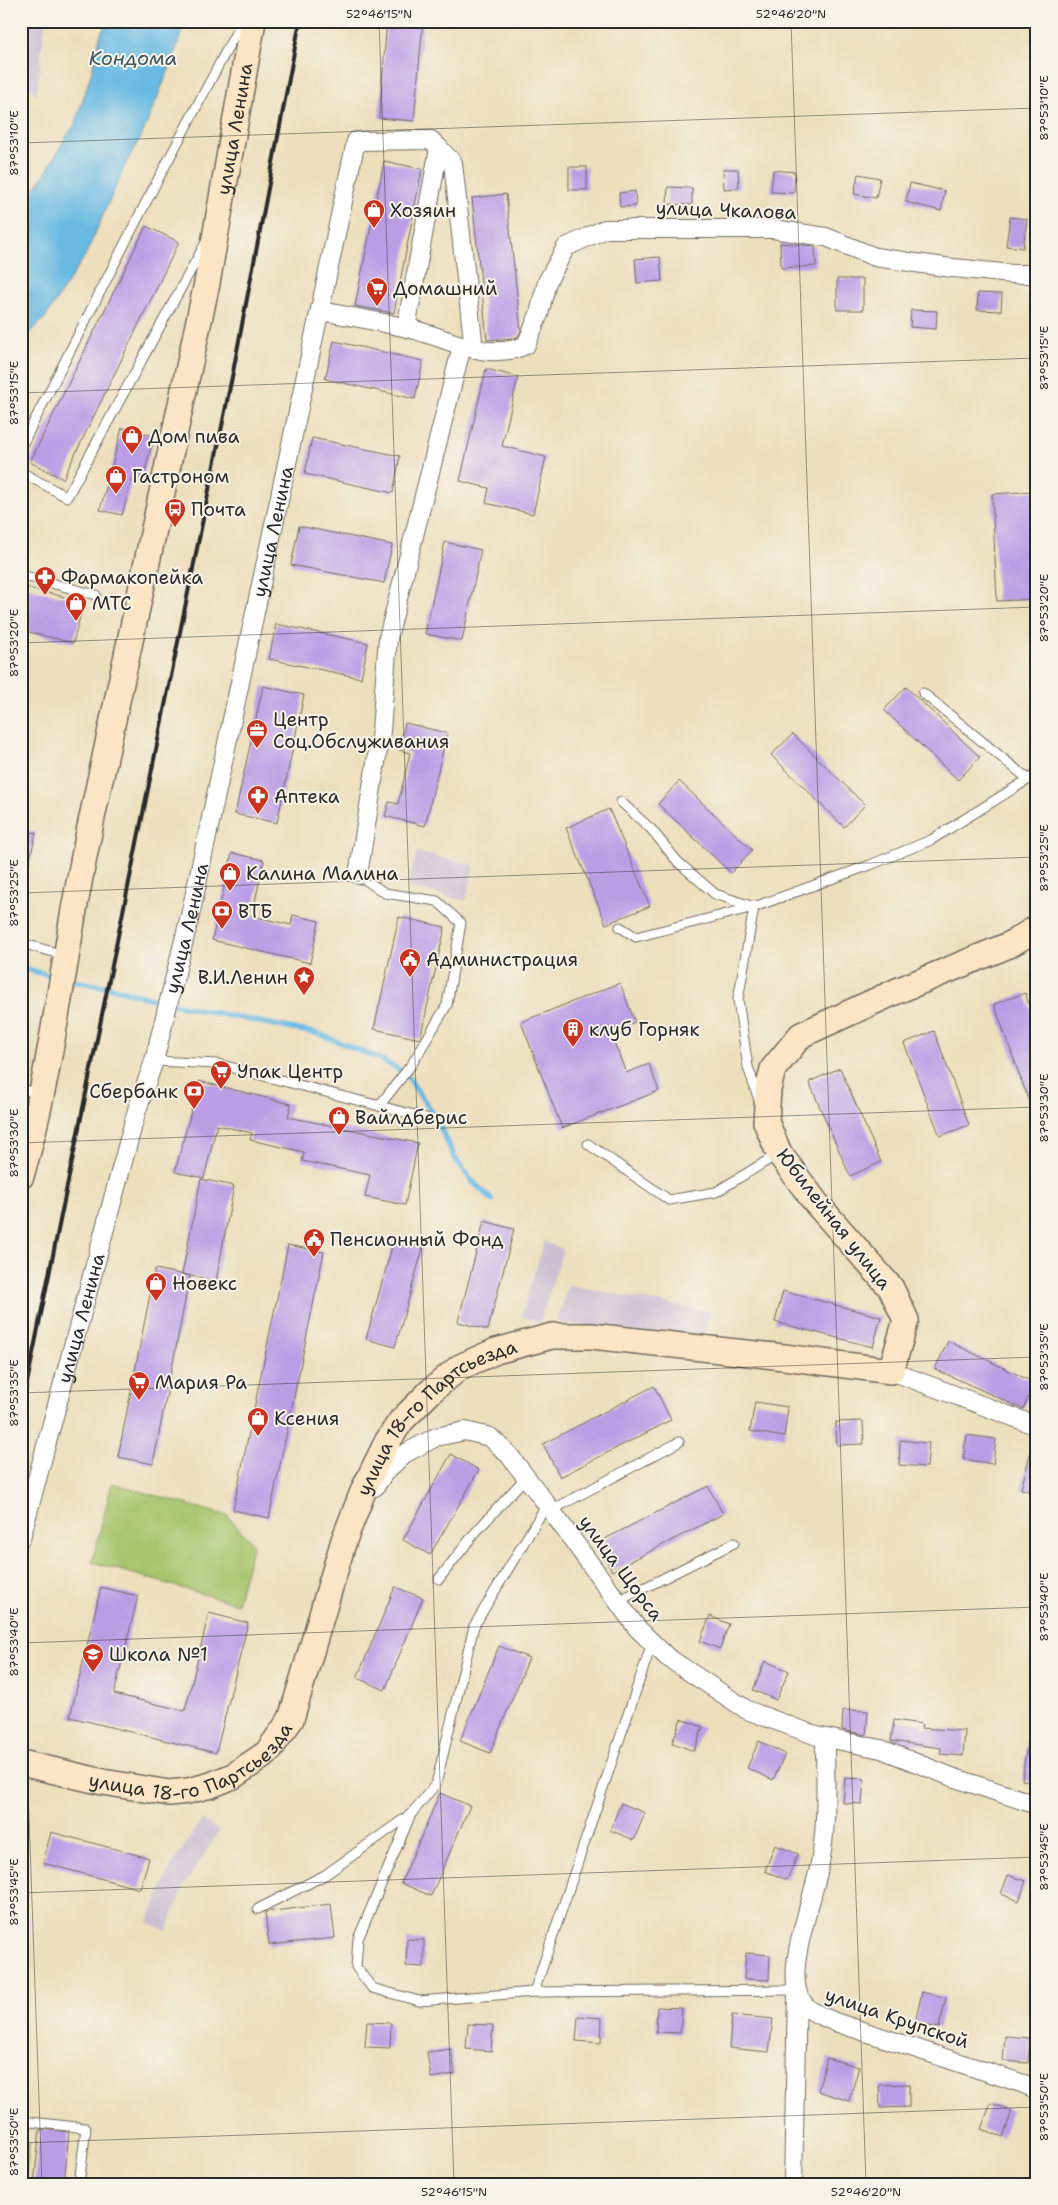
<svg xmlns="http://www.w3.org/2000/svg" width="1058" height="2205" font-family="'Shantell Sans',sans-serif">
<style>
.built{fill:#f1d0e3}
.industrial{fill:#cebed1}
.green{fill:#a7c56d;stroke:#69784c}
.water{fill:#68bae3;stroke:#4a7287}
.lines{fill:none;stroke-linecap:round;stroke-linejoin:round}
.stream{stroke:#68bae3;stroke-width:5.5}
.building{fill:#bb9de6}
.lane-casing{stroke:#6f6a5e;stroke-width:11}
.street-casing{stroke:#6f6a5e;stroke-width:20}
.secondary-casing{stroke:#6f6a5e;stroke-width:28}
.lane{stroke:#fff;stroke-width:9}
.street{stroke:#fff;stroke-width:18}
.secondary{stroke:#fce5c4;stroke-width:25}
.rail{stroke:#2b2b2b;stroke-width:4}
.ticks{fill:none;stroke:#2b2b2b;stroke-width:1;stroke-opacity:0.45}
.labels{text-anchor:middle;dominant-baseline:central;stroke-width:4;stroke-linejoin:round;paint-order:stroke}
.street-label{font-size:19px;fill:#2b2b2b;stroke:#f7f3e8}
.poi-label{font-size:19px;fill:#2b2b2b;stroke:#f7f3e8;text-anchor:start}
.water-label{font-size:20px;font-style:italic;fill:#3d5662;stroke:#f7f3e8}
.neatline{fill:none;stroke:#2b2b2b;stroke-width:2}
.ticks-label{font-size:12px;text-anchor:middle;fill:#2b2b2b}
</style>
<rect width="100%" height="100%" fill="#f7f3e8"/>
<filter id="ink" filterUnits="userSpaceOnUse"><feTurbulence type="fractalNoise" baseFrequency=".02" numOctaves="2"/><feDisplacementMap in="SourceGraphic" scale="10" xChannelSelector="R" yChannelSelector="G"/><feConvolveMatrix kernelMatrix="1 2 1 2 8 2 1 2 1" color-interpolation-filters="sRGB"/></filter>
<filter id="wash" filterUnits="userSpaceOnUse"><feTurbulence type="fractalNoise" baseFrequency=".0096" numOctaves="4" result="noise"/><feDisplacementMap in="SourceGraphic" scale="20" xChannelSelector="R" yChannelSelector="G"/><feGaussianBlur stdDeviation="1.12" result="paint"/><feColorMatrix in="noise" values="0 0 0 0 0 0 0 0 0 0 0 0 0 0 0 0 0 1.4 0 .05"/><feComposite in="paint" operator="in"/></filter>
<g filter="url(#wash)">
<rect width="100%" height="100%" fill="#eddebc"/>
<polygon class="built" points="21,1916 33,1918 24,1969 21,1969"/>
<g class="industrial">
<polygon points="21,21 45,21 37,95 21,79"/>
<polygon points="416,852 474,865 466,901 408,887"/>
<polygon points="544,1242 563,1249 540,1322 521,1316"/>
<polygon points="568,1285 710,1312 702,1344 557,1322"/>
<polygon points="202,1820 220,1830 184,1886 167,1931 148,1922 171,1866"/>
</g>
<g class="green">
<polygon points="112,1483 228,1516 253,1544 237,1604 92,1562"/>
<polygon points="21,2142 29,2143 25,2184 21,2184"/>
</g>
<polygon class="water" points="107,21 185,21 172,62 141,137 127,161 85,256 45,318 21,342 21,207 44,176 67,135 74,127 92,71 100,36"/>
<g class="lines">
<g class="stream">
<polyline points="21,968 56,977"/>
<polyline points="68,980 109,987 167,1003 319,1034 380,1059 405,1073 434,1115 455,1158 471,1180 492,1200"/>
</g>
</g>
<g id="blocks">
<g class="building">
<polygon points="387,21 423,21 414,121 379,118"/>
<polygon points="384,161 422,169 394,313 355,306"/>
<rect x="569" y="167" width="18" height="23"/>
<polygon points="723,169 738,169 739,188 724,189"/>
<polygon points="773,170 795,172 794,193 771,192"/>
<polygon points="858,174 880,178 876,198 854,194"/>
<polygon points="910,183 945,191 941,211 906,202"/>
<polygon points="668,187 692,188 692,205 667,204"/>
<polygon points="635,191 636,206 620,207 619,193"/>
<polygon points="506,194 521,331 518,336 514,338 487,340 472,198"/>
<polygon points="1010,217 1027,219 1023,248 1006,246"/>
<polygon points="146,226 179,242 63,479 30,462"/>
<polygon points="780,243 815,246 816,266 781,268"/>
<polygon points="660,257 662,281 637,283 635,259"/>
<rect x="837" y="279" width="26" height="31"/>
<polygon points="978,293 1002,294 1001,311 977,310"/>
<polygon points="911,310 937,311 936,329 910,327"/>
<polygon points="334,341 423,361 415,399 325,379"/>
<polygon points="486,369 518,377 502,446 546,457 533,514 486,503 489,488 460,481"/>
<polygon points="122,428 154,436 142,482 132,479 122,515 100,510"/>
<polygon points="312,438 400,456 393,493 305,474"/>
<polygon points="1037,491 1037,599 997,601 992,494"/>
<polygon points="299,526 392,545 384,583 291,565"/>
<polygon points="445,542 481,550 462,641 425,634"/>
<polygon points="21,586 84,602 73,643 21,630"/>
<polygon points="276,624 368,643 361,678 269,659"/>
<polygon points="263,686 304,695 277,823 235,814"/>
<polygon points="906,687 980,757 958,780 884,710"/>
<polygon points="405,723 447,733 425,826 385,816 389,802 398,804 410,753 399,750"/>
<polygon points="793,734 865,805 844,827 771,755"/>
<polygon points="679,781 752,850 731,873 658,804"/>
<polygon points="609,809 650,906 606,924 566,828"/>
<polygon points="21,829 36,833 27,872 21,872"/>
<polygon points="232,853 264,860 252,916 291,925 293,915 319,921 310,963 212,940"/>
<polygon points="399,917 445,927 420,1039 374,1029"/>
<polygon points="620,983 635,1022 610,1031 626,1073 649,1064 659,1091 562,1128 521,1022"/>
<polygon points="1025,993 1037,1027 1037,1118 1035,1118 994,1004"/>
<polygon points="934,1031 969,1125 940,1136 904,1043"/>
<polygon points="840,1068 881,1162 850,1176 809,1082"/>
<polygon points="199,1081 291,1104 288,1117 418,1143 405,1205 365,1197 370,1175 302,1161 304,1152 250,1140 252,1133 217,1125 204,1178 175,1172"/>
<polygon points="201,1179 234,1186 216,1281 182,1274"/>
<polygon points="484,1221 514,1229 488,1330 458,1322"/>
<polygon points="394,1240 423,1248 395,1347 366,1339"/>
<polygon points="288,1245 324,1252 269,1518 233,1510"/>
<polygon points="155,1269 190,1276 153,1464 118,1457"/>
<polygon points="783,1291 881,1317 873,1347 775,1322"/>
<polygon points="948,1341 1035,1383 1023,1409 935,1369"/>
<polygon points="654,1386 671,1420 560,1477 543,1444"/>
<polygon points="755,1402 788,1407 784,1437 750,1431"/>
<polygon points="863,1421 864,1444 837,1445 836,1422"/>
<polygon points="967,1435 996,1439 993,1464 963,1459"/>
<polygon points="900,1440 929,1443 927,1467 899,1465"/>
<polygon points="1032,1447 1037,1448 1037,1493 1021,1489"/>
<polygon points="451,1454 479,1470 430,1555 403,1540"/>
<polygon points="708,1486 723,1514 612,1571 597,1543"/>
<polygon points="101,1587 138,1596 114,1694 185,1711 209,1613 248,1623 216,1753 70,1717"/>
<polygon points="395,1587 423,1598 385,1690 357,1678"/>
<polygon points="710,1616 729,1624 720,1649 700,1641"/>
<polygon points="499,1646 529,1658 490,1753 460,1741"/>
<polygon points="765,1661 789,1671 776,1700 753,1690"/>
<polygon points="843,1710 868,1711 866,1735 842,1730"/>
<polygon points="681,1719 703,1727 694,1751 672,1743"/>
<polygon points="894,1720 922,1724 921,1728 965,1731 963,1756 940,1754 941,1748 891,1741"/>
<polygon points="1028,1737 1037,1738 1037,1782 1022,1780"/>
<polygon points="759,1741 785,1754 773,1780 747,1768"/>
<polygon points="845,1778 864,1779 862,1804 843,1803"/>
<polygon points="440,1793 470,1806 431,1896 401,1883"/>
<polygon points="621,1803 645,1813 634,1840 610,1830"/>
<polygon points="51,1832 149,1858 140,1889 43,1863"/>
<polygon points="775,1845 798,1854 787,1880 765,1871"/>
<polygon points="1008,1875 1026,1881 1019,1901 1001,1894"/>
<polygon points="331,1904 335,1938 269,1945 265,1912"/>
<polygon points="407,1939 424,1940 424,1967 406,1966"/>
<polygon points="746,1953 770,1955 769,1980 744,1979"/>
<polygon points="922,1992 946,1998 939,2028 915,2023"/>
<polygon points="657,2007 682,2008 680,2033 656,2032"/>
<polygon points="732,2015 773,2019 769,2052 729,2048"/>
<polygon points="578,2016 602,2018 601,2043 576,2041"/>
<polygon points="367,2022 391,2023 390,2048 365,2047"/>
<polygon points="468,2024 493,2025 491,2051 466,2049"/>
<polygon points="1005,2036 1030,2038 1028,2063 1003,2061"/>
<polygon points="451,2049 455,2074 431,2078 427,2052"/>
<polygon points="827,2058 859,2067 849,2101 818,2091"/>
<polygon points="909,2084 909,2107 880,2108 879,2085"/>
<polygon points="991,2103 1012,2111 1003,2137 981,2129"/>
<polygon points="40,2129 69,2132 64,2184 34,2184"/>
</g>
</g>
</g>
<g filter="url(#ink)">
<use href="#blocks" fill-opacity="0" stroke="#6f6a5e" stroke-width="1"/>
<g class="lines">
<g class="lane-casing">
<g id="lane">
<polyline points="21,447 144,206 242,21"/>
<polyline points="21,472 67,497 205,244"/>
<polyline points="21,575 96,595"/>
<polyline points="923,693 1028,779"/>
<polyline points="621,802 651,829 678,862 715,894 754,907 738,1000 748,1067 759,1100"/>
<polyline points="358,875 385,893 437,901 461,923 447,1005 412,1064 379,1106"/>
<polyline points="620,927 636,937 754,907 870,865 931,840 1037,774"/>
<polyline points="21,943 64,955"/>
<polyline points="154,1061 218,1064 426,1118"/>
<polyline points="21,1089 41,1094"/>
<polyline points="588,1144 669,1200 716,1192 778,1154"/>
<polyline points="552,1510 679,1442"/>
<polyline points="439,1579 474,1534 526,1477"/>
<polyline points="618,1601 734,1543"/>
<polyline points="411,1814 358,1939 356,1967 372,1988 419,2001 534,1992 652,1643"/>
<polyline points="258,1909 325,1875 411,1814 436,1784 474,1626 547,1504"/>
<polyline points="534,1992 797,1990"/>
<polyline points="21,2121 86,2128 79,2184"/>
</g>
</g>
<g class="street-casing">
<g id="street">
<polyline points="439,148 453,163 474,349"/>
<path d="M321 311C352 317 384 322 415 330 452 340 487 362 526 345L539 314 547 282 566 247 605 229H773L826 237 875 257 944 267 1012 274H1037"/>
<polyline points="358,875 381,731 388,638 462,346"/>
<polyline points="891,1371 1037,1426"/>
<polyline points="375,1487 384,1473 404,1454 436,1437 465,1431 490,1437 509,1455 542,1498 637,1628 667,1657 747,1710 817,1736 881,1749 952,1777 1037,1805"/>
<path id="s1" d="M21 1538 137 1110 154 1061 190 916 356 141 431 140 439 148 406 328"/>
<path d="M825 1738C825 1779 828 1823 820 1863 814 1897 789 1958 797 1990 802 2011 818 2014 835 2022L1024 2084 1037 2090"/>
<polyline points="793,2184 797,1992"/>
</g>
</g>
<g class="secondary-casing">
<g id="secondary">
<path id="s2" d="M21 1176C43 1103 54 1027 67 952 75 901 85 850 96 799L207 283 253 21"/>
<path id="s3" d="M21 1763 103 1782 169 1793 188 1791 211 1785 233 1776 267 1753 291 1719 344 1540 364 1489 387 1442 401 1421 432 1390 460 1367 496 1351 552 1336H591L784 1357 891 1371 906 1320 891 1288 816 1203 779 1153 766 1122 768 1090 773 1069 801 1035 897 991 1009 945 1037 928"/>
</g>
</g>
<use href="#lane" class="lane"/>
<use href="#street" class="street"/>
<use href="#secondary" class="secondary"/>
<polyline class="rail" points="21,1412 233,372 300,21"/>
</g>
</g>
<path class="ticks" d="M379 21 454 2184M791 21 866 2184M21 143 1037 108M21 393 1037 358M21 643 1037 607M21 893 1037 857M21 1143 1037 1107M21 1393 1037 1357M21 1590 42 2184M21 1643 1037 1607M21 1893 1037 1857M21 2143 1037 2107"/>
<defs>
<g id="shop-pin" transform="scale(1.125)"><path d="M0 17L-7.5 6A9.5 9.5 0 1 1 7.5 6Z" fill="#c8321e" stroke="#f7f3e8"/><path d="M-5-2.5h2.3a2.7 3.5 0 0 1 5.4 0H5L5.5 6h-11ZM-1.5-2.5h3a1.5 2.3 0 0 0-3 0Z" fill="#fff"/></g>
<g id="supermarket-pin" transform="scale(1.125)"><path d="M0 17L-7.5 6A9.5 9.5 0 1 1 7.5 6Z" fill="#c8321e" stroke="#f7f3e8"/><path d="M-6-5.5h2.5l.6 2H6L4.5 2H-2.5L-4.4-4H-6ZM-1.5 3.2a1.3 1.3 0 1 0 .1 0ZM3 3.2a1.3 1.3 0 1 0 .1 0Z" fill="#fff"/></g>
<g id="bus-pin" transform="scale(1.125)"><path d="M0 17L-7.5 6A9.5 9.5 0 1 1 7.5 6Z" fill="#c8321e" stroke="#f7f3e8"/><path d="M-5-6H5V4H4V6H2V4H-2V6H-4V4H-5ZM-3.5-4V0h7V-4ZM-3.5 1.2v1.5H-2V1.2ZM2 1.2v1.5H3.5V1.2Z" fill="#fff"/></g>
<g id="pharmacy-pin" transform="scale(1.125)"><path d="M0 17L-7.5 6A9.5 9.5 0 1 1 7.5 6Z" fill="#c8321e" stroke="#f7f3e8"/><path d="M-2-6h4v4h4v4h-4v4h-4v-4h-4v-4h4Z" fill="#fff"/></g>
<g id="office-pin" transform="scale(1.125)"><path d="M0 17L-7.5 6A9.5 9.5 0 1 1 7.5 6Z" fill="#c8321e" stroke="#f7f3e8"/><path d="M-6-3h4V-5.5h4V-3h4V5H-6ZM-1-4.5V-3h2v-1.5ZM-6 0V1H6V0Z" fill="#fff"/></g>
<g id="bank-pin" transform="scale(1.125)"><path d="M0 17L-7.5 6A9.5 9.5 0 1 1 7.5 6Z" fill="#c8321e" stroke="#f7f3e8"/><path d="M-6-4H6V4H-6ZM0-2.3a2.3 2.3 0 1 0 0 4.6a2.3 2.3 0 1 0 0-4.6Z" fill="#fff"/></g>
<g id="civic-pin" transform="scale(1.125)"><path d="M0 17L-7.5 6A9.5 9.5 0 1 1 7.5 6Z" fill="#c8321e" stroke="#f7f3e8"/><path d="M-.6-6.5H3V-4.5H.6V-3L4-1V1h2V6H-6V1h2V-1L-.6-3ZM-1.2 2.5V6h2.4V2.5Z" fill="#fff"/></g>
<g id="sight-pin" transform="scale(1.125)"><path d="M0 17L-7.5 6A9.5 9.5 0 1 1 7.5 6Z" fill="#c8321e" stroke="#f7f3e8"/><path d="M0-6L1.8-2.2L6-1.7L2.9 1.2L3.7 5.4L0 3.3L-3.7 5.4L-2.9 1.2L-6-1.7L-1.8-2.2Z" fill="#fff"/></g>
<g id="building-pin" transform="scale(1.125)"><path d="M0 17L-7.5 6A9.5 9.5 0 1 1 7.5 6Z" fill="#c8321e" stroke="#f7f3e8"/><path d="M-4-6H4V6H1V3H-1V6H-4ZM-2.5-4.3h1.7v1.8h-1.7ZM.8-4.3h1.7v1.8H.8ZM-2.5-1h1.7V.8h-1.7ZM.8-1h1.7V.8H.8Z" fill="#fff"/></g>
<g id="school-pin" transform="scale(1.125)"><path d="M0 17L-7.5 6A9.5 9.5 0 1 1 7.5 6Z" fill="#c8321e" stroke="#f7f3e8"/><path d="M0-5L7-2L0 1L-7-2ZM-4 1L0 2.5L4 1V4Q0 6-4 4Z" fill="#fff"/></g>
</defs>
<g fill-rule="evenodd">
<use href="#shop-pin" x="374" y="210"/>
<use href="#supermarket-pin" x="377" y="288"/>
<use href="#shop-pin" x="132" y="436"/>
<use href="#shop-pin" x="116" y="476"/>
<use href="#bus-pin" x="175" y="509"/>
<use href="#pharmacy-pin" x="45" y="577"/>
<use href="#shop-pin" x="76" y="603"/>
<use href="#office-pin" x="257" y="730"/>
<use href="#pharmacy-pin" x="258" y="796"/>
<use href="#shop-pin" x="230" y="873"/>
<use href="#bank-pin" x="222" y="911"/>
<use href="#civic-pin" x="410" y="959"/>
<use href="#sight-pin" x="304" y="977"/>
<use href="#building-pin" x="573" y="1029"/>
<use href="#supermarket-pin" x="221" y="1071"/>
<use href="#bank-pin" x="194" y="1091"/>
<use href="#shop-pin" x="339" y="1117"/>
<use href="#civic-pin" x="314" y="1239"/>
<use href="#shop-pin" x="156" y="1283"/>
<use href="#supermarket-pin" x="139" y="1382"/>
<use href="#shop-pin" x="258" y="1418"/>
<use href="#school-pin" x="93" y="1654"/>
</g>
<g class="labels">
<g class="street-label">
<text stroke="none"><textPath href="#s2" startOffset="1069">улица Ленина</textPath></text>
<text transform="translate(726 210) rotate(2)">улица Чкалова</text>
<text stroke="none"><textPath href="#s1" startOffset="1038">улица Ленина</textPath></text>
<text stroke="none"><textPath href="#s1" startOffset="632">улица Ленина</textPath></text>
<text transform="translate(834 1219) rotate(52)">Юбилейная улица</text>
<text stroke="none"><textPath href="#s1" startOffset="228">улица Ленина</textPath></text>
<text stroke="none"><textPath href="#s3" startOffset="648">улица 18-го Партсьезда</textPath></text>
<text transform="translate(621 1568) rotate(53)">улица Щорса</text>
<text stroke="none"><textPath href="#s3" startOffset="182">улица 18-го Партсьезда</textPath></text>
<text transform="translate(897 2018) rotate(19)">улица Крупской</text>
</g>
<g class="poi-label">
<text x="390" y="210">Хозяин</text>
<text x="393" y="288">Домашний</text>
<text x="148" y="436">Дом пива</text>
<text x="132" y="476">Гастроном</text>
<text x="191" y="509">Почта</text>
<text x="61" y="577">Фармакопейка</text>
<text x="92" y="603">МТС</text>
<text x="273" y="719">Центр<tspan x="273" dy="22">Соц.Обслуживания</tspan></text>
<text x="274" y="796">Аптека</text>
<text x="246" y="873">Калина Малина</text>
<text x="238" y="911">ВТБ</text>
<text x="426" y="959">Администрация</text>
<text x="288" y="977" text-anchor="end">В.И.Ленин</text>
<text x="589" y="1029">клуб Горняк</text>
<text x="237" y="1071">Упак Центр</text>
<text x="178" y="1091" text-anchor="end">Сбербанк</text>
<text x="355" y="1117">Вайлдберис</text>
<text x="330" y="1239">Пенсионный Фонд</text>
<text x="172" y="1283">Новекс</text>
<text x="155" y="1382">Мария Ра</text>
<text x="274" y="1418">Ксения</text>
<text x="109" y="1654">Школа №1</text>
</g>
<g class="water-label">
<text x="133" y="58">Кондома</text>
</g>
</g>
<rect width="1058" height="2205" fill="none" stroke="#f7f3e8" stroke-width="55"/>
<rect x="28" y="28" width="1002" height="2150" class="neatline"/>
<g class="ticks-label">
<text x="379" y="18">52°46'15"N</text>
<text x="791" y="18">52°46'20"N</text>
<text transform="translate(1044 108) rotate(-90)" y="4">87°53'10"E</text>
<text transform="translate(14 143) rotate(-90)" y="4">87°53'10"E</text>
<text transform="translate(1044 358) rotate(-90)" y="4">87°53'15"E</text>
<text transform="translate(14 393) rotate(-90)" y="4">87°53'15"E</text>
<text transform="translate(1044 608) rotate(-90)" y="4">87°53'20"E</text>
<text transform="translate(14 643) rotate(-90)" y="4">87°53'20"E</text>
<text transform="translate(1044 858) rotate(-90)" y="4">87°53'25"E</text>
<text transform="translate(14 893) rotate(-90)" y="4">87°53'25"E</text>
<text transform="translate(1044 1108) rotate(-90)" y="4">87°53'30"E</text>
<text transform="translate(14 1143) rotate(-90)" y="4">87°53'30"E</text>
<text transform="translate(1044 1357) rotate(-90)" y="4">87°53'35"E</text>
<text transform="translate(14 1393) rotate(-90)" y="4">87°53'35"E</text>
<text transform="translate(1044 1607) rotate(-90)" y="4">87°53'40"E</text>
<text transform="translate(14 1642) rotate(-90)" y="4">87°53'40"E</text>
<text transform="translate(1044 1857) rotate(-90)" y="4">87°53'45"E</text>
<text transform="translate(14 1892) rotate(-90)" y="4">87°53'45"E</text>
<text transform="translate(1044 2107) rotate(-90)" y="4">87°53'50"E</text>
<text transform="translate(14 2142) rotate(-90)" y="4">87°53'50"E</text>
<text x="454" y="2196">52°46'15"N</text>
<text x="866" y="2196">52°46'20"N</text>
</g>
</svg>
